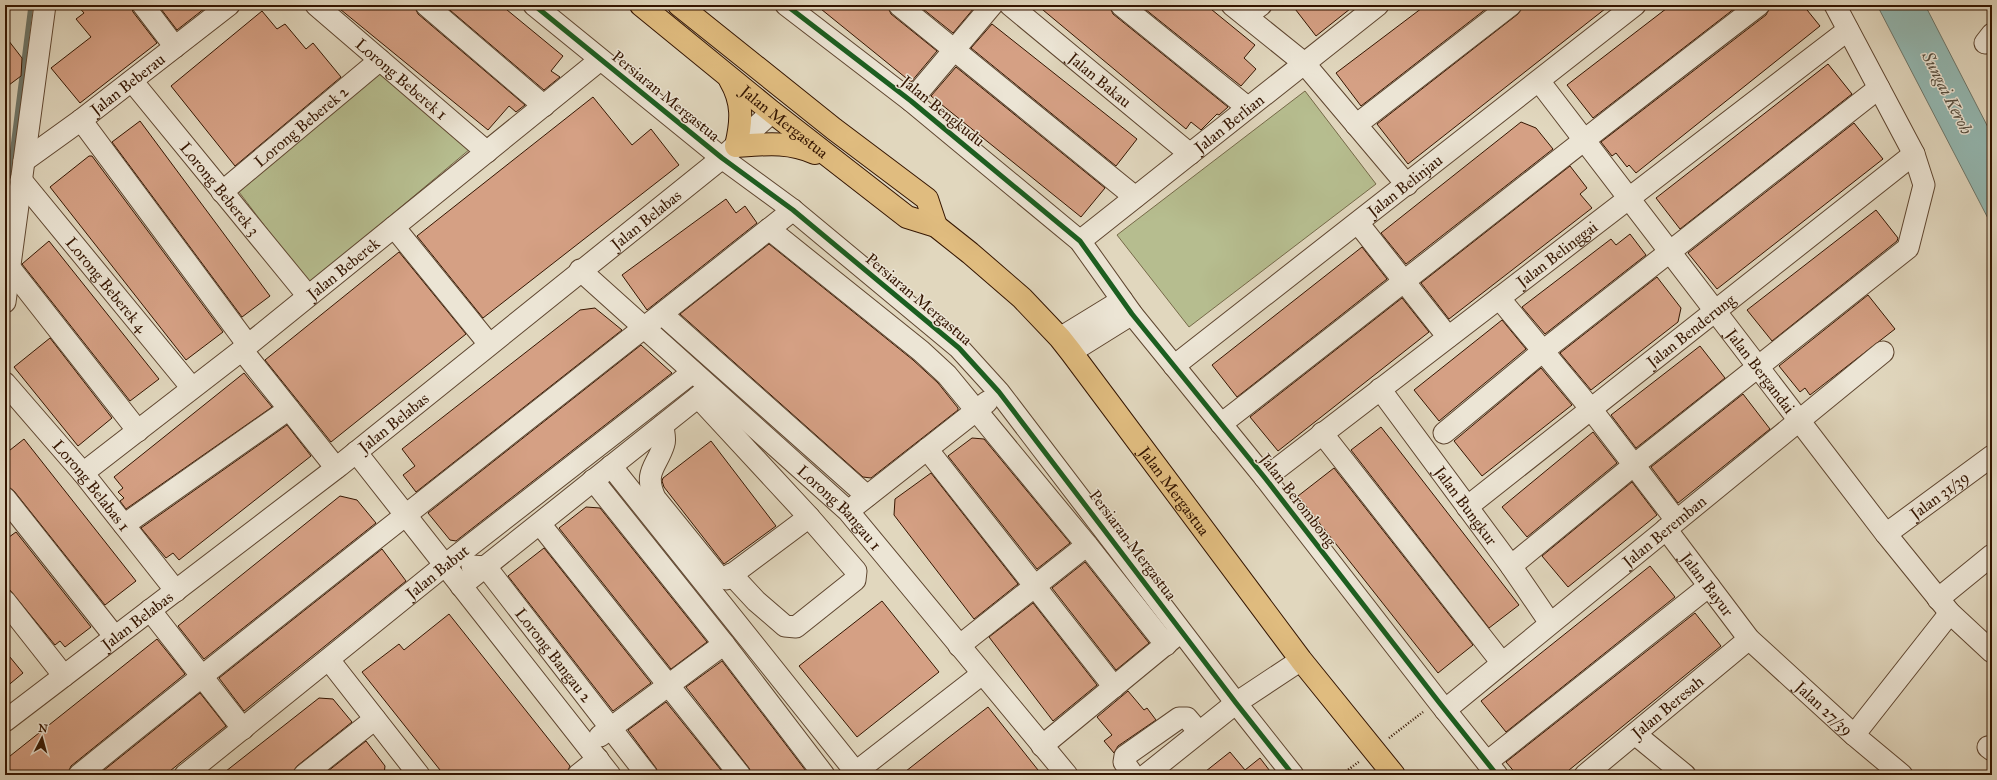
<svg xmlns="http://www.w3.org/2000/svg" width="1997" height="780" font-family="'IM FELL Great Primer',serif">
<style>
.green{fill:#b6bd8f;stroke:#756948}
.water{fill:#94b9b3;stroke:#6e776b}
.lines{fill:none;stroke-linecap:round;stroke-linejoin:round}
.stream{stroke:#6e776b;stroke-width:5}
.building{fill:#d5a084;stroke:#341500}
.minor-casing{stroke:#5f4630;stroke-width:23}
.major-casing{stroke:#341500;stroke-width:24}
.path{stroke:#341500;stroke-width:2.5;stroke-dasharray:1 2;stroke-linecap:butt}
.minor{stroke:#ece5d5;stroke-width:21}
.major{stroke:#e0bc7f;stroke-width:22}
.cycleway-casing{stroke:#ece5d5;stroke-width:8}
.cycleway{stroke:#1b5e20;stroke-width:5}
.labels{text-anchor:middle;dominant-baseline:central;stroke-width:3;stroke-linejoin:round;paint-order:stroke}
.street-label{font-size:16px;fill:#341500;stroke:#ece5d5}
.water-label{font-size:17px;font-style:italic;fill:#564e3f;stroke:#ece5d5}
</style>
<rect width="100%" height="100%" fill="#e1d7be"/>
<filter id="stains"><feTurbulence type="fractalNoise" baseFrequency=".005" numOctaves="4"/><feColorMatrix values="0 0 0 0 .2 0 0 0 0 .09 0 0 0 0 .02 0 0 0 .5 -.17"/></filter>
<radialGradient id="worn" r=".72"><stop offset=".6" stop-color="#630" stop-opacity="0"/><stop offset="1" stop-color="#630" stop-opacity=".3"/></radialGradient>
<g class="green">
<polygon points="378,72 470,149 309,284 239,192"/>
<polygon points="1305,91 1376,184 1189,327 1117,235"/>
</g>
<polygon class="water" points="1877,5 1925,5 1992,135 1992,226"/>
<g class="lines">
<polyline class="stream" points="5,210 31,5"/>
</g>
<g class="building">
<polygon points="77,5 131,5 133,12 157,43 80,103 51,68 91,37 76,19 84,13"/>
<polygon points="158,5 209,5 177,30"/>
<polygon points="335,5 414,5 418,14 525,105 516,112 509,106 488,130"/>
<polygon points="444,5 501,5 563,56 551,71 560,77 544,90"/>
<polygon points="816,5 887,5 891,14 937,51 911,82"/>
<polygon points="918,5 970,5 974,8 953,33"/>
<polygon points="1037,5 1109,5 1113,14 1228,107 1219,115 1217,114 1201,130 1191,122 1186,129"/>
<polygon points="1140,5 1206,5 1255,45 1244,58 1256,69 1241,86"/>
<polygon points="1292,5 1355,5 1316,36"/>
<polygon points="1426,5 1491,5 1361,106 1336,73"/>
<polygon points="1523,5 1610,5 1408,164 1377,124 1518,14"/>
<polygon points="1671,5 1739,5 1593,118 1567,85"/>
<polygon points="1771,5 1803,5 1820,26 1636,173 1629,165 1627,167 1616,153 1612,156 1601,142 1766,15"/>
<polygon points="262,11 277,29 285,24 306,49 313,43 341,77 235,166 171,86"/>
<polygon points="992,24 1137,139 1116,166 971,48"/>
<polygon points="5,36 22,58 21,76 5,88"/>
<polygon points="1828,64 1852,94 1680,229 1656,198"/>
<polygon points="956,67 1105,188 1081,217 931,96"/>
<polygon points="593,97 632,145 651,129 679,165 483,318 417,236"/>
<polygon points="140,121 270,296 242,317 112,142"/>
<polygon points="1521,122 1536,128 1553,149 1406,264 1381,233"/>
<polygon points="1854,123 1883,159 1717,289 1688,253"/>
<polygon points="89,156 92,156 223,332 186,360 50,187"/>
<polygon points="1570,166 1587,188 1580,194 1592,208 1449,319 1421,283"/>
<polygon points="726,199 736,213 745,206 757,223 647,310 622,275"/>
<polygon points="1876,210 1898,238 1897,241 1772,341 1747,310"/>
<polygon points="1630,234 1646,255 1545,334 1522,307 1611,239 1616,245"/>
<polygon points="49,241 159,379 130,401 22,264"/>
<polygon points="769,244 913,360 938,383 958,408 958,410 871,478 863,477 680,314"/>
<polygon points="1362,247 1387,279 1237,397 1212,365"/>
<polygon points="399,252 466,334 331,442 265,360"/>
<polygon points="1657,277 1681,308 1678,322 1591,390 1560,353"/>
<polygon points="1868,295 1895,329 1810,395 1805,388 1800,392 1779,366"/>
<polygon points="1402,298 1429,332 1278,451 1250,417"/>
<polygon points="595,308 622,330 416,492 403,475 415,466 402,449 580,310"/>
<polygon points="1502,320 1526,349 1439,421 1414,390"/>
<polygon points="50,338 112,418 78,446 14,367"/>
<polygon points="641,345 672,373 456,541 450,540 428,513"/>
<polygon points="1700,346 1725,378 1636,448 1611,415"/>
<polygon points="1541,368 1572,405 1482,476 1454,441"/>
<polygon points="244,373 272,407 126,509 120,501 124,498 118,492 123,488 114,477"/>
<polygon points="1743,394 1770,429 1678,503 1651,467"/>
<polygon points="287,425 311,456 179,560 173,553 166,558 141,528"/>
<polygon points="1381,427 1519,605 1489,628 1351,450"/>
<polygon points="1593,432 1617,463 1527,537 1502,507"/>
<polygon points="972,438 984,439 1070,543 1037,569 948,456"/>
<polygon points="24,439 136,581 105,605 14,491 5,486 5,454"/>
<polygon points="711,441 776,526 724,564 664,487 662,481 663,478"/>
<polygon points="1334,468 1473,645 1438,673 1298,496"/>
<polygon points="931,473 1018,584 974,619 894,515 895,499"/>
<polygon points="1632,482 1657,515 1568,587 1542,556"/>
<polygon points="340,496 357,500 376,523 204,659 178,626"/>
<polygon points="586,507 600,508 707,642 671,669 559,528"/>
<polygon points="16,532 91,627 65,647 60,641 55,645 5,584 5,540"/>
<polygon points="544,548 651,683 613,711 508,576"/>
<polygon points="382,549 406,581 244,711 219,678"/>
<polygon points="1085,562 1149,643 1116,670 1052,588"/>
<polygon points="1650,566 1675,597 1506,732 1481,701"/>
<polygon points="882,601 939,672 857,737 799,666"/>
<polygon points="1033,603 1097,685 1053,721 989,637"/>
<polygon points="1695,613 1721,646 1563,775 1517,775 1506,762"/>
<polygon points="449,614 570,766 566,775 444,775 362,672 399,644 404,650"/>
<polygon points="157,639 185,674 71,766 67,775 5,775 5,760"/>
<polygon points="5,651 23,673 5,688"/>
<polygon points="722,661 809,775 752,775 749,768 686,687"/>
<polygon points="1128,691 1144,710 1147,708 1156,720 1118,746 1114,753 1104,741 1112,735 1097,717"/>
<polygon points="200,693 226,726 201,746 165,775 98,775"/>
<polygon points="319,698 333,699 352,722 297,766 292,775 221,775"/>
<polygon points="666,702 725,775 659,775 656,768 628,730"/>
<polygon points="988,707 1042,775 901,775 948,738"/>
<polygon points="366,741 385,766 384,775 323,775"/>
<polygon points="1230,752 1245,770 1260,758 1273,775 1201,775"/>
</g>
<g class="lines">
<g class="minor-casing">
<g id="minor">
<polyline points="143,5 175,47"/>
<path id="s1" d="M316 5 487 152"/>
<polyline points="426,5 544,106"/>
<polyline points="534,5 722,158 793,210 959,348 999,392 1236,703 1293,775"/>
<polyline points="786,5 911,101 1080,241 1132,314 1265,478 1438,701 1497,775"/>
<polyline points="899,5 1135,197"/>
<path id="s2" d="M1010 5 1190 154"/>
<polyline points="1121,5 1247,107"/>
<polyline points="1232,5 1304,63 1407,185"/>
<polyline points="1246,16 1261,5"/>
<polyline points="1985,43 1992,34"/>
<path id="s3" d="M132 81 308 296"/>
<path id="s4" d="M1539 81 1886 534 1950 613 1992 652"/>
<polyline points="911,101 992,5"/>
<polyline points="81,120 248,345"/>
<polyline points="1356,125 1511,5"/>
<path id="s5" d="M24 161 81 120 229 5"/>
<path id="s6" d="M21 180 192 388"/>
<path id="s7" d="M222 192 380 60"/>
<polyline points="1358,223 1448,337"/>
<polyline points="394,227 489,344"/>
<polyline points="769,229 921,351 947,375 1087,545 1166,645"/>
<path id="s8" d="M1080 241 1378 5"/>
<polyline points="10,268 138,431"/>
<path id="s9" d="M580 270 848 511 1067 775"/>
<polyline points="1499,298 1591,409 1676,520"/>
<polyline points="5,302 45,5"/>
<polyline points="662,314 867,496"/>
<polyline points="1060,338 1122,300"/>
<polyline points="242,350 336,468"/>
<polyline points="1071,352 1132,314"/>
<path id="s10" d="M1174 366 1635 5"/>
<path id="s11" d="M5 383 83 473 176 591"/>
<path id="s12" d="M1380 389 1511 566 1550 623"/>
<polyline points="698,397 809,517 856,571 855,580 796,627 785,626 756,601 731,574"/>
<path d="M1221 424C1401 285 1578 143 1759 5"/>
<path d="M663 425C663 431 666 439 664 444 657 467 643 471 655 498L719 577 726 579 809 517"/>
<polyline points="1322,433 1502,663"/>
<polyline points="1444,433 1543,351 1879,88"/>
<polyline points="927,449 1114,687"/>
<polyline points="356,452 610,775"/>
<polyline points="611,466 858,775"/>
<path id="s13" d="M83 473 242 350 600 60"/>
<path id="s14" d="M1265 478 1848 30"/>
<polyline points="593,480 724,644 824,775"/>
<polyline points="5,498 115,637"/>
<polyline points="856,505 987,402"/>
<path id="s15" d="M1467 507 1914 154"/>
<polyline points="540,524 740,775"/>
<polyline points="124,525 289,409"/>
<path id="s16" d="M1666 529 1749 639 1854 735 1902 775"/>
<path id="s17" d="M1886 534 1992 456"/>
<path id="s18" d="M472 566 486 567 647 775"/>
<polyline points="1511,566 1634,465 1908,248 1924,185 1914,154 1835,5"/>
<polyline points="461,586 708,389"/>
<polyline points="1938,599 1992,555"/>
<polyline points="5,601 64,676"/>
<polyline points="150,610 243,729"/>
<polyline points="959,646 1087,545"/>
<polyline points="329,660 419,775"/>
<path id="s19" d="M1445 710 1883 352"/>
<path id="s20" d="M5 721 339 466 722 158 772 112"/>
<polyline points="1635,734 1685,775"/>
<polyline points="1854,735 1950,613"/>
<polyline points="600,736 724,644"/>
<polyline points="1042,746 1177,635"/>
<polyline points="1988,747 1992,750"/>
<polyline points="1487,762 1709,586"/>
<path d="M79 775C315 584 555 399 793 210"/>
<path id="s21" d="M185 775 445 565 693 372"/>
<polyline points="304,775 375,719"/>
<polyline points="578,775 598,759"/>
<polyline points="852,775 982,674"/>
<polyline points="1133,775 1124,762 1125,756 1179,718 1187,718 1199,732"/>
<polyline points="1146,775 1236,703 1301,660"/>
<path id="s22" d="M1585 775 1749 639"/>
</g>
</g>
<g class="major-casing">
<g id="major">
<path id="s23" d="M641 5 772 112 907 217 936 226 970 253 1022 298 1060 338 1071 352 1301 660 1394 775"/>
<polyline points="679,5 834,129 927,199 936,226"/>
<path d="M730 80C743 102 742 121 736 146 765 144 789 141 815 153"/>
</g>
</g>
<g class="path">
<polyline points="1389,738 1423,712"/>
<polyline points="1341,775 1360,761"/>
</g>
<use href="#minor" class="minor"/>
<use href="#major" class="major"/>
<g class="cycleway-casing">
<g id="cycleway">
<polyline points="534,5 722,158 793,210 959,348 999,392 1236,703 1293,775"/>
<polyline points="786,5 911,101 1080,241 1132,314 1265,478 1438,701 1497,775"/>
</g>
</g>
<use href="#cycleway" class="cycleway"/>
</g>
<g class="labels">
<g class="street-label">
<text stroke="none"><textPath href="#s1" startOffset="113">Lorong Beberek 1</textPath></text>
<text stroke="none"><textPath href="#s2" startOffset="117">Jalan Bakau</textPath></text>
<text stroke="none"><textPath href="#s5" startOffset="129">Jalan Beberau</textPath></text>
<text transform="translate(666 96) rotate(39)">Persiaran Mergastua</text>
<text transform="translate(943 111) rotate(39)">Jalan Bengkudu</text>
<text stroke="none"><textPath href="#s23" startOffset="185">Jalan Mergastua</textPath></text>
<text stroke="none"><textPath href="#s8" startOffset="190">Jalan Berlian</textPath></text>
<text stroke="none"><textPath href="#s7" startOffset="103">Lorong Beberek 2</textPath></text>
<text stroke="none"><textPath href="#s10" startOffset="293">Jalan Belinjau</textPath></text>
<text stroke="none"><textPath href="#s3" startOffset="139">Lorong Beberek 3</textPath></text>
<text stroke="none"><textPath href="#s20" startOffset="814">Jalan Belabas</textPath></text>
<text stroke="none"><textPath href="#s14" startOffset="368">Jalan Belinggai</textPath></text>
<text stroke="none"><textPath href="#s13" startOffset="331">Jalan Beberek</textPath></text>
<text stroke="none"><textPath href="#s6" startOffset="135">Lorong Beberek 4</textPath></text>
<text transform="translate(919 299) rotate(40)">Persiaran Mergastua</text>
<text stroke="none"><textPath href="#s15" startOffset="285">Jalan Benderung</textPath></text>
<text stroke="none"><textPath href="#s4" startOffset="365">Jalan Bergandai</textPath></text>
<text stroke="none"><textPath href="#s20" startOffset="490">Jalan Belabas</textPath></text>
<text stroke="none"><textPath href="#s11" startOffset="134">Lorong Belabas 1</textPath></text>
<text stroke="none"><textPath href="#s23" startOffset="729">Jalan Mergastua</textPath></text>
<text stroke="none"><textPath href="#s17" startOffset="66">Jalan 31/39</textPath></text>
<text transform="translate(1298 500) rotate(52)">Jalan Berombong</text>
<text stroke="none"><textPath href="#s12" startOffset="145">Jalan Bungkur</textPath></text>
<text stroke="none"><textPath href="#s9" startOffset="352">Lorong Bangau 1</textPath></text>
<text stroke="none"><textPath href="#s19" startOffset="283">Jalan Beremban</textPath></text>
<text transform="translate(1133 545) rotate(53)">Persiaran Mergastua</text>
<text stroke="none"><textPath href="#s21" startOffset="324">Jalan Babut</textPath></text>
<text stroke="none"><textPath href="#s16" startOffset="69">Jalan Bayur</textPath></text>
<text stroke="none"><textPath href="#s20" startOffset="166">Jalan Belabas</textPath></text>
<text stroke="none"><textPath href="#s18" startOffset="125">Lorong Bangau 2</textPath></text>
<text stroke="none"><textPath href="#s22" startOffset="107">Jalan Beresah</textPath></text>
<text stroke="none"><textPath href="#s16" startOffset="240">Jalan 27/39</textPath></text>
</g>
<g class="water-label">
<text transform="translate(1947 93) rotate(63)">Sungai Keroh</text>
</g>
</g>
<rect width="1997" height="780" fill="none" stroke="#e1d7be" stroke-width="20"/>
<rect x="6" y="6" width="1985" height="768" fill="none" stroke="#341500" stroke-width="2"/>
<rect x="10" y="10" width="1977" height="760" fill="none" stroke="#341500"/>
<g transform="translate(42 738) rotate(6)" stroke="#ece5d5" stroke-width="3" paint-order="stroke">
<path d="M0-3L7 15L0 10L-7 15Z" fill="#341500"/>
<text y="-6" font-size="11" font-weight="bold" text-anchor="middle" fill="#341500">N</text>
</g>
<rect width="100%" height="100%" filter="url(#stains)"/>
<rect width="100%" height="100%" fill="url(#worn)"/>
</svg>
